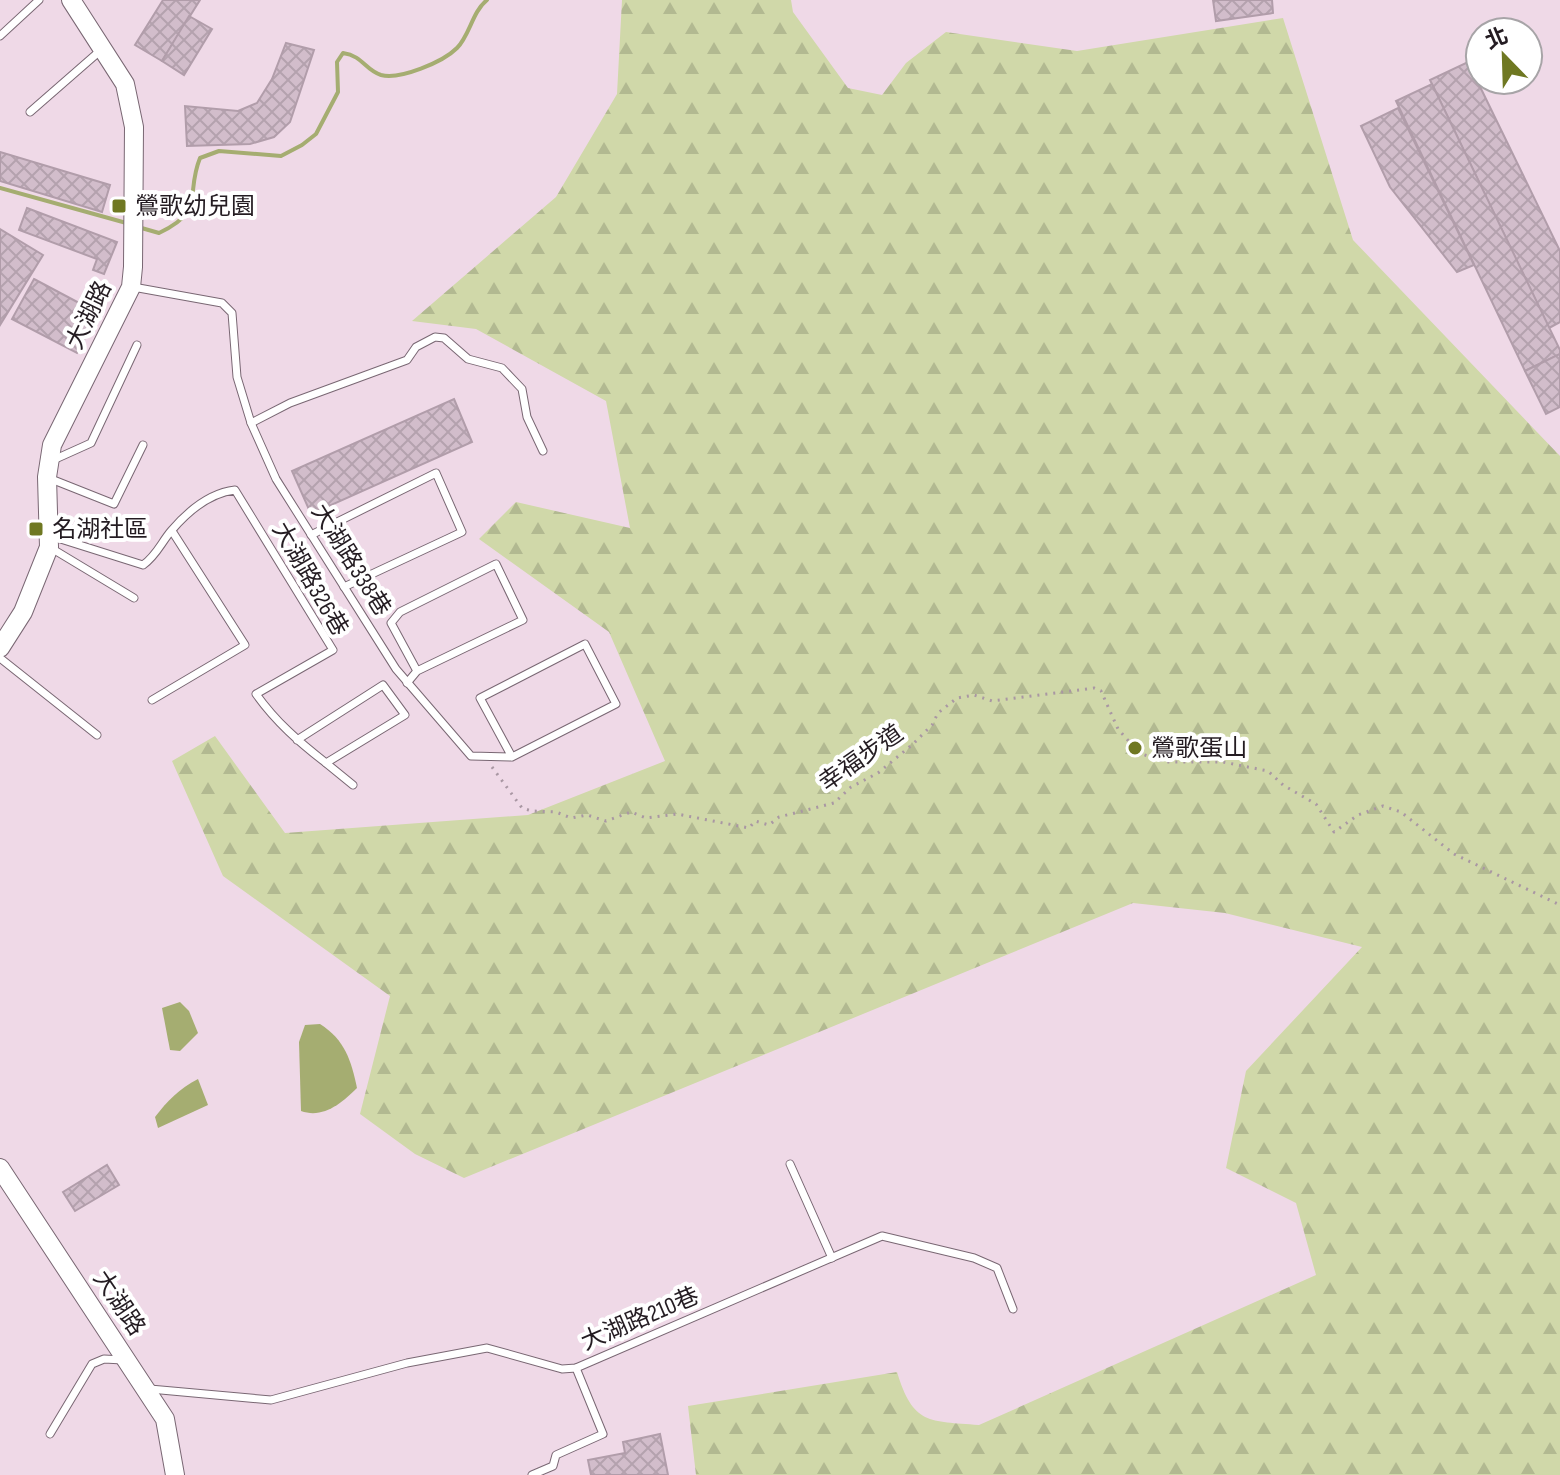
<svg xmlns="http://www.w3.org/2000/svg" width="1560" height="1475" font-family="'Sofia Sans Condensed','Noto Sans TC',sans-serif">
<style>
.forest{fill:url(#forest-firs)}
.water{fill:#a5ad71}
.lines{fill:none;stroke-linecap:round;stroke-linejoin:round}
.stream{stroke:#a5ad71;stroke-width:4}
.building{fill:url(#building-cross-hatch);stroke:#b19daa;stroke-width:2}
.lane-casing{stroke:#796773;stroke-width:9}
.secondary-casing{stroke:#796773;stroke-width:20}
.path{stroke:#a997a3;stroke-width:3;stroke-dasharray:2 6;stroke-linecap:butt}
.lane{stroke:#fff;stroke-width:7}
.secondary{stroke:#fff;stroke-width:18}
.poi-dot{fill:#6f7822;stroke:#fff;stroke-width:3}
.labels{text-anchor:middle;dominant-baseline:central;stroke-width:8;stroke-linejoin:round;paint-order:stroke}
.poi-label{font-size:24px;fill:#241c22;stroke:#fff;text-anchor:start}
.street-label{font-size:24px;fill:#241c22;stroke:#fff}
</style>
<defs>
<pattern id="forest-firs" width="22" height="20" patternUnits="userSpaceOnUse" patternTransform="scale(2)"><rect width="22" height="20" fill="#d0d8a9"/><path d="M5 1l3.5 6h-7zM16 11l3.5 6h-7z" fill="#b2b991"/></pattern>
<pattern id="building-cross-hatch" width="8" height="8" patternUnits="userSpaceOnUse" patternTransform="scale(2)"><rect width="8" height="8" fill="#d2bdcb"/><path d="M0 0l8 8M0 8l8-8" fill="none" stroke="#b4a2ae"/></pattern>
</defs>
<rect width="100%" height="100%" fill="#efd9e7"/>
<path class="forest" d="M622 0H791L793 12 848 88 882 95 906 63 946 32 1077 51 1283 18 1353 240 1560 456V1475H696L688 1406 897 1372C913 1425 929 1421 979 1425L1316 1275 1296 1203 1226 1168 1246 1071 1362 947 1225 913 1133 903 464 1178 415 1154 360 1114 390 996 223 876 172 761 215 736 285 833 528 815 665 761 609 632 479 539 516 502 630 528 606 401 476 329 412 321 556 197 617 94Z"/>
<g class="water">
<polygon points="180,1002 189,1011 198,1033 180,1051 170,1050 162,1008"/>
<path d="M320 1024C345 1040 351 1060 357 1088 342 1103 323 1119 301 1111L299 1042 305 1025Z"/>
<path d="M198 1079 208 1105 158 1128 155 1117C168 1100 179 1089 198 1079Z"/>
</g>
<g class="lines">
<g class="stream">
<polyline points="0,188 130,224"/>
<path d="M138 227 159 233C206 211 185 195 200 158L219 151 281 156 302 145 316 134 338 92 337 62 343 53C363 56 365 70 381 75 400 80 443 62 457 48 470 35 472 12 487 0"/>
</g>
</g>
<g class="building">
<polygon points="163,0 200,0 162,61 135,45"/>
<polygon points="1213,0 1272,0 1273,13 1216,21"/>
<polygon points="189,16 212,29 184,75 162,61"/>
<polygon points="286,43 314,50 290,122 274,137 250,144 187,146 185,106 238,111 257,103 272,79"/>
<polygon points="1468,62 1560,251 1560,322 1549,328 1430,80"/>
<polygon points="1432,84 1560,350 1560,354 1525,371 1396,101"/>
<polygon points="1398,108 1474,265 1457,272 1390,187 1361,126"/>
<polygon points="0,152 110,185 102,212 0,181"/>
<polygon points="27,208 117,242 104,274 93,270 97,259 19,230"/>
<polygon points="0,229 43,255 0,325"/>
<polygon points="34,279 98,313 77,353 12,319"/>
<polygon points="1560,354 1560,407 1546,414 1525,371"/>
<polygon points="454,399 472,442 311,514 292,471"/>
<polygon points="107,1165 119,1185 75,1211 63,1192"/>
<polygon points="660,1434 668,1475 591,1475 588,1460 625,1453 623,1442"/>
</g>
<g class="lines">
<g class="lane-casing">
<g id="lane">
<polyline points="0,36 39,0"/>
<polyline points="30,112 101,50"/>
<polyline points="133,287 222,303 232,313 237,377 251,423 276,479 396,669 471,756 512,757 616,704 585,644 480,698 512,757"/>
<polyline points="251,423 290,403 407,360 416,347 435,337 444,338 468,359 502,368 522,389 527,417 543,451"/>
<polyline points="51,461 91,443 137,345"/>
<polyline points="51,479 114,504 143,445"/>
<polyline points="311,535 436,473 462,532 344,587"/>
<path d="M51 536 143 565C156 556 161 543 171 531 188 511 209 493 235 490L333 650 256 694C276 722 299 742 326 763L405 715 383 685 297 740"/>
<polyline points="51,548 134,598"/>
<polyline points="0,658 97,735"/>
<polyline points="407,683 417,671 523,620 496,564 400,612 391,623 417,671"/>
<polyline points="152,700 245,645 172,531"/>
<polyline points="326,763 353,785"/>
<polyline points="790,1164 832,1258"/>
<polyline points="150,1389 271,1400 407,1363 487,1348 562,1369 576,1368 882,1236 974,1258 997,1268 1013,1309"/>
<polyline points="50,1434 92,1364 104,1359 123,1360"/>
<polyline points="532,1475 553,1466 556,1455 603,1434 576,1368"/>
</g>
</g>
<g class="secondary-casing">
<g id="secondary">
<polyline points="0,648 23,612 49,547 47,477 52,445 131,287 133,267 134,127 125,84 71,0"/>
<polyline points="0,1168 165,1419 175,1475"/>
</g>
</g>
<polyline class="path" points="492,767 522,808 532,811 556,812 571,818 587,815 606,821 631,812 646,818 677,814 749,828 755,821 769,825 779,817 834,803 851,787 878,773 913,744 932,725 938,713 957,698 974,695 992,701 1094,688 1101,691 1118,729 1139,753 1166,762 1223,762 1268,771 1283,785 1316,804 1334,832 1358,815 1383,806 1401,812 1454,854 1560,905"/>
<use href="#lane" class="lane"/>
<use href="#secondary" class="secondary"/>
</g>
<g class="poi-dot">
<rect x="111" y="198" width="16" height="16" rx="4"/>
<rect x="28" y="521" width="16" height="16" rx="4"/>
<circle cx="1135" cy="748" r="8"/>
</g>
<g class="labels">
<g class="poi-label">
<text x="135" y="206">鶯歌幼兒園</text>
<text x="52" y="529">名湖社區</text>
<text x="1151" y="748">鶯歌蛋山</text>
</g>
<g class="street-label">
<text transform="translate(89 315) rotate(-64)">大湖路</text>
<text transform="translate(351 560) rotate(58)">大湖路338巷</text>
<text transform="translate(310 579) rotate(60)">大湖路326巷</text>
<text transform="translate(861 758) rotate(-35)">幸福步道</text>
<text transform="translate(119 1303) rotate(56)">大湖路</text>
<text transform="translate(640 1319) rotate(-23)">大湖路210巷</text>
</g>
</g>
<g transform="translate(1504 56) rotate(337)"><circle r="38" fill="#ffffff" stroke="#a7a4a7" stroke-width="2"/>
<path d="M0-6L14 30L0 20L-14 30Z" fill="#6f7822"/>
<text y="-12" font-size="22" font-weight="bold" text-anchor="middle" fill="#241c22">北</text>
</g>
</svg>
